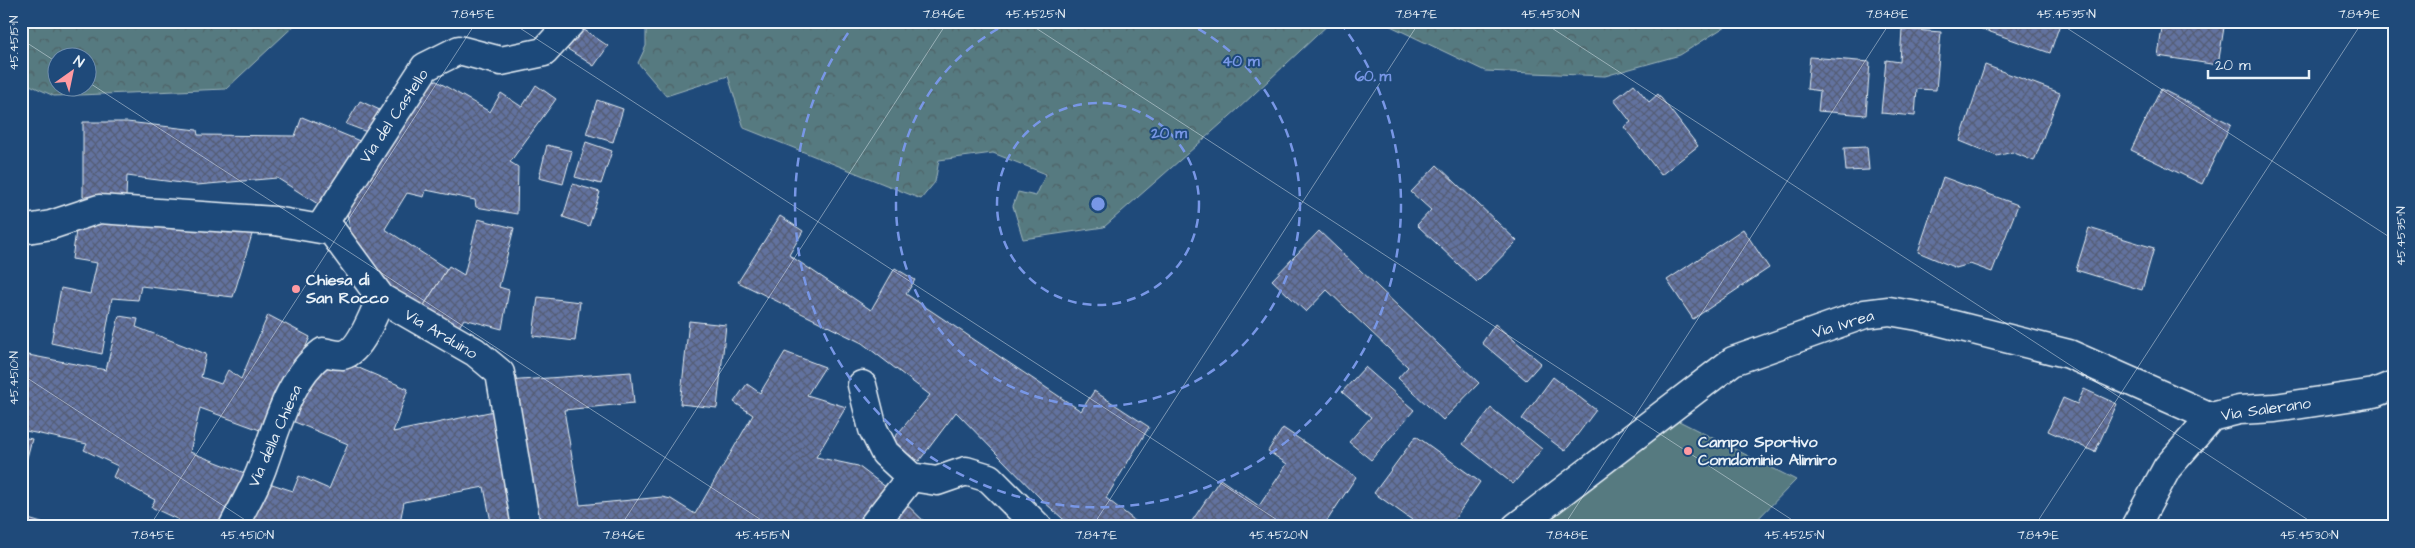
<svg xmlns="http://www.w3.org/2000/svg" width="2415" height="548" font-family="'Architects Daughter',sans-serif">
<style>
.forest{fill:url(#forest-crowns);stroke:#9fb6bc;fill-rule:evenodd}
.pitch{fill:#567a80;stroke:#9fb6bc}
.building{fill:url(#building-cross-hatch);stroke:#e8f1f8}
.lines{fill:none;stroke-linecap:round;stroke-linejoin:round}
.street-casing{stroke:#e8f1f8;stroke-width:31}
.street{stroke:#1f4a7a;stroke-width:28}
.ticks{fill:none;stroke:#e8f1f8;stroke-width:1;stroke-opacity:0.45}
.ring{fill:none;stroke:#7897e6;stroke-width:2.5;stroke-dasharray:9 6}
.poi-dot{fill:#ff9aa2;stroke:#1f4a7a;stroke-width:2}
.labels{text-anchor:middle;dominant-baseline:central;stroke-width:4;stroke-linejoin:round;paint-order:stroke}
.street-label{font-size:16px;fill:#e8f1f8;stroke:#1f4a7a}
.poi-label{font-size:16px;font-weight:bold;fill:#e8f1f8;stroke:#1f4a7a;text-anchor:start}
.centre{fill:#7897e6;stroke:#1f4a7a;stroke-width:2.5}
.ring-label{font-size:15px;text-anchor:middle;font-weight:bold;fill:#7897e6;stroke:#1f4a7a;stroke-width:4;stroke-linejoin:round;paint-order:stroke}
.neatline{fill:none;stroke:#e8f1f8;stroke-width:2}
.ticks-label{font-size:12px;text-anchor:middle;fill:#e8f1f8}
</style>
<defs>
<pattern id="forest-crowns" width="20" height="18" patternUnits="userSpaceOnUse" patternTransform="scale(1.25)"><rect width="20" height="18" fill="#567a80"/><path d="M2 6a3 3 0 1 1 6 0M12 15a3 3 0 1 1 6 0" fill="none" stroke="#4e6165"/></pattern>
<pattern id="building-cross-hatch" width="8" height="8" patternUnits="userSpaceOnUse" patternTransform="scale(1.25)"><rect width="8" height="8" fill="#62729f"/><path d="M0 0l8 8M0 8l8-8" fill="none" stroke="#545d74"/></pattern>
</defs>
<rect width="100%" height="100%" fill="#1f4a7a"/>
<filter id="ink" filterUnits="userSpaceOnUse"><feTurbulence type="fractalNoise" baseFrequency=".02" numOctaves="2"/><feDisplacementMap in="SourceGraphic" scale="10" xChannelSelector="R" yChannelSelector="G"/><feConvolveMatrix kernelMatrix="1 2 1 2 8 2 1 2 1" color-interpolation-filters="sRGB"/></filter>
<g filter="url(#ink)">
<g class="forest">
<path d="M21 21H299L226 89 54 96 21 81ZM58 58H88V88H58Z"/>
<polygon points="646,21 1332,21 1238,109 1104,227 1023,239 1013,206 1018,192 1036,196 1046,174 993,153 939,160 935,182 921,199 744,128 728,76 666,96 638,63 646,46"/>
<polygon points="1380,21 1734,21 1680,55 1605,76 1485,71"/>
</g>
<polygon class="pitch" points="1679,421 1796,480 1750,527 1533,527"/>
<g class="building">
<polygon points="1982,21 2061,21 2050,53 1979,28"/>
<polygon points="2163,21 2225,21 2218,65 2158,56"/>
<polygon points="577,25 608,46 594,66 563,46"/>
<polygon points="1902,29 1941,32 1936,90 1917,89 1915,116 1881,113 1886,60 1900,62"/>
<polygon points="1810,57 1870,62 1866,115 1818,111 1820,91 1807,89"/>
<polygon points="1985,65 2060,93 2034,161 2012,152 1997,156 1960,141"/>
<polygon points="433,79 490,112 501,93 522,107 536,85 556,99 510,162 518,167 517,214 476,207 475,200 426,190 424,197 407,193 385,229 447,269 418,315 355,255 346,208"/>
<polygon points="1634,84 1649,102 1658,94 1698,146 1661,175 1624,127 1631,122 1614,100"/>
<polygon points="2161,89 2231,124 2202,184 2131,150"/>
<polygon points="597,100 623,109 613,142 586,134"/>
<polygon points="360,101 382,111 367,132 346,124"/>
<polygon points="302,117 362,142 321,206 277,178 197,185 127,176 126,196 83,197 83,122 127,122 197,130 198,135 295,136"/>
<polygon points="586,142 612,151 601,184 575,177"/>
<polygon points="547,145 572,151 563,184 539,178"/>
<polygon points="1867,147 1869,170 1846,171 1844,148"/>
<polygon points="1437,165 1517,241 1477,282 1417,225 1431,210 1411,192"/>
<polygon points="1943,177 2018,205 1992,272 1970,264 1956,268 1918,252"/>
<polygon points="573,184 600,192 589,226 563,217"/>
<polygon points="780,216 803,231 789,255 871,310 895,268 915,280 906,294 1081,411 1094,391 1149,427 1106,498 1143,527 1072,527 1043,501 956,412 919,461 890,443 930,395 862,343 738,282"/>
<polygon points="98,218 254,228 233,297 141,286 138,300 112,298 102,354 51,343 61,288 90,294 97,263 72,259 76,231"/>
<polygon points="478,219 514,228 499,287 509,290 502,329 464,319 453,336 418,315 449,266 464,275"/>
<polygon points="2089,228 2154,248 2142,290 2076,270"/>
<polygon points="1743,229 1769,268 1693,319 1667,280"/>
<polygon points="1319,231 1479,383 1443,420 1398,378 1408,367 1327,290 1306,312 1272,280"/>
<polygon points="538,297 580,302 575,341 533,336"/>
<polygon points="268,315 310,337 268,433 200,408 190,452 255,477 229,527 176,527 179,520 151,507 155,500 113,477 118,466 84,450 87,444 21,430 23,354 106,370 119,316 138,319 136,327 206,354 201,377 221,384 228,370 241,379"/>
<polygon points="689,321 726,325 717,408 680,404"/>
<polygon points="1495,324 1541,363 1526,380 1482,343"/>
<polygon points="785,352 825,367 807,395 846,407 816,457 858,466 891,491 864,527 535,527 507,381 631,372 634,403 564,410 580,505 662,497 671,499 695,514 753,415 734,402 747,384 760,393"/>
<polygon points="331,356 408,389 393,432 499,410 519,527 492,527 484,487 404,502 399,527 237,527 260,480 293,491 299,476 329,489 348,444 285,418"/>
<polygon points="1365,367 1414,410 1371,460 1349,442 1371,417 1342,392"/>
<polygon points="1553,377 1596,410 1565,451 1522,419"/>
<polygon points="2084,389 2117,404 2095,452 2048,431 2063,398 2077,404"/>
<polygon points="1491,408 1542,449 1513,484 1463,444"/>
<polygon points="1283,428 1356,477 1323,527 1195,527 1190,524 1220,479 1259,506 1287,464 1268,451"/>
<polygon points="1416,436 1480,482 1449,527 1422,527 1374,493"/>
<polygon points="21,437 32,439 21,480"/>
<polygon points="901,499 930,527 879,527"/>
<polygon points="21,508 28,509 25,518 55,527 21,527"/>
</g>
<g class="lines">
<g class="street-casing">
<g id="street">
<polyline points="321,227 425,67 459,50 501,61 544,52 572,21"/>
<polyline points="21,230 51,225 99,209 275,221 332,231 381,298 475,352 500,373 526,527"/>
<polyline points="862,385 873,429 885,453 911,477 937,481 966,471 989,478 1038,527"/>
<path d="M233 527C243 507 256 486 263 465 277 426 289 378 323 352 329 353 336 355 342 355 360 353 374 313 381 298"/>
<polyline points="872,527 911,477"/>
<polyline points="1516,527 1733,361 1865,314 1889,311 1918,316 2069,354 2211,417"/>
<polyline points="2135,527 2167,468 2211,417 2239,410 2275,408 2374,393 2394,385"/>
</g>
</g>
<use href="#street" class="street"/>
</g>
</g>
<path class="ticks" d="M509 21 1288 527M1025 21 1803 527M1541 21 2319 527M2056 21 2394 240M21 39 58 63M88 82 772 527M21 374 256 527M149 527 477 21M620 527 948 21M1092 527 1420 21M1563 527 1891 21M2034 527 2363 21"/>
<g class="ring">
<circle cx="1098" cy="204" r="101"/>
<path d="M1185 22A202 202 0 1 1 1011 22"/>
<path d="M1340 22A303 303 0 1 1 856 22"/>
</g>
<g class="poi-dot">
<circle cx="296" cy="289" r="5"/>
<circle cx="1688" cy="451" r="5"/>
</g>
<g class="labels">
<g class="street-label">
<text transform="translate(394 116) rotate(-56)">Via del Castello</text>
<text transform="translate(1843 324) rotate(-17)">Via Ivrea</text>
<text transform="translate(441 334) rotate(31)">Via Arduino</text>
<text transform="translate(2266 409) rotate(-8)">Via Salerano</text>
<text transform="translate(275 436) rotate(-66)">Via della Chiesa</text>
</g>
<g class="poi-label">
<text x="306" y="280">Chiesa di<tspan x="306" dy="18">San Rocco</tspan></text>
<text x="1698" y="442">Campo Sportivo<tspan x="1698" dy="18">Comdominio Alimiro</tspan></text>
</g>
</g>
<circle cx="1098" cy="204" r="8" class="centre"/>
<g class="ring-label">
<text x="1241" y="66">40 m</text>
<text x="1373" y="81">60 m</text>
<text x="1169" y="138">20 m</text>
</g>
<rect width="2415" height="548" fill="none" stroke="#1f4a7a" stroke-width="55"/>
<g transform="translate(72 72) rotate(33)"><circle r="24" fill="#1f4a7a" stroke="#6f8dac"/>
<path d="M0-4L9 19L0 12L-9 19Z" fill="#ff9aa2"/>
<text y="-8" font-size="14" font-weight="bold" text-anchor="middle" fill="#e8f1f8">N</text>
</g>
<path d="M2208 70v8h101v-8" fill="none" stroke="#e8f1f8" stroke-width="2.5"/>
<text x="2215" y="70" font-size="15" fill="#e8f1f8" stroke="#1f4a7a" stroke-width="4" paint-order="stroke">20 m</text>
<rect x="28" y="28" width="2360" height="492" class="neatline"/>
<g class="ticks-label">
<text x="473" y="18">7.845°E</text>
<text x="944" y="18">7.846°E</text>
<text x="1035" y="18">45.4525°N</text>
<text x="1416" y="18">7.847°E</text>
<text x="1550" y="18">45.4530°N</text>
<text x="1887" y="18">7.848°E</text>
<text x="2066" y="18">45.4535°N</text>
<text x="2359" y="18">7.849°E</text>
<text transform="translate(14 43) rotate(-90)" y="4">45.4515°N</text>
<text transform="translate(2401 236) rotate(-90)" y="4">45.4535°N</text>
<text transform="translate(14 378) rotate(-90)" y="4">45.4510°N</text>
<text x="153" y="539">7.845°E</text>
<text x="247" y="539">45.4510°N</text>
<text x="624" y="539">7.846°E</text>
<text x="762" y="539">45.4515°N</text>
<text x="1096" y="539">7.847°E</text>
<text x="1278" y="539">45.4520°N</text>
<text x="1567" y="539">7.848°E</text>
<text x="1794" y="539">45.4525°N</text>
<text x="2038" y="539">7.849°E</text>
<text x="2309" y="539">45.4530°N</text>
</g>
</svg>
